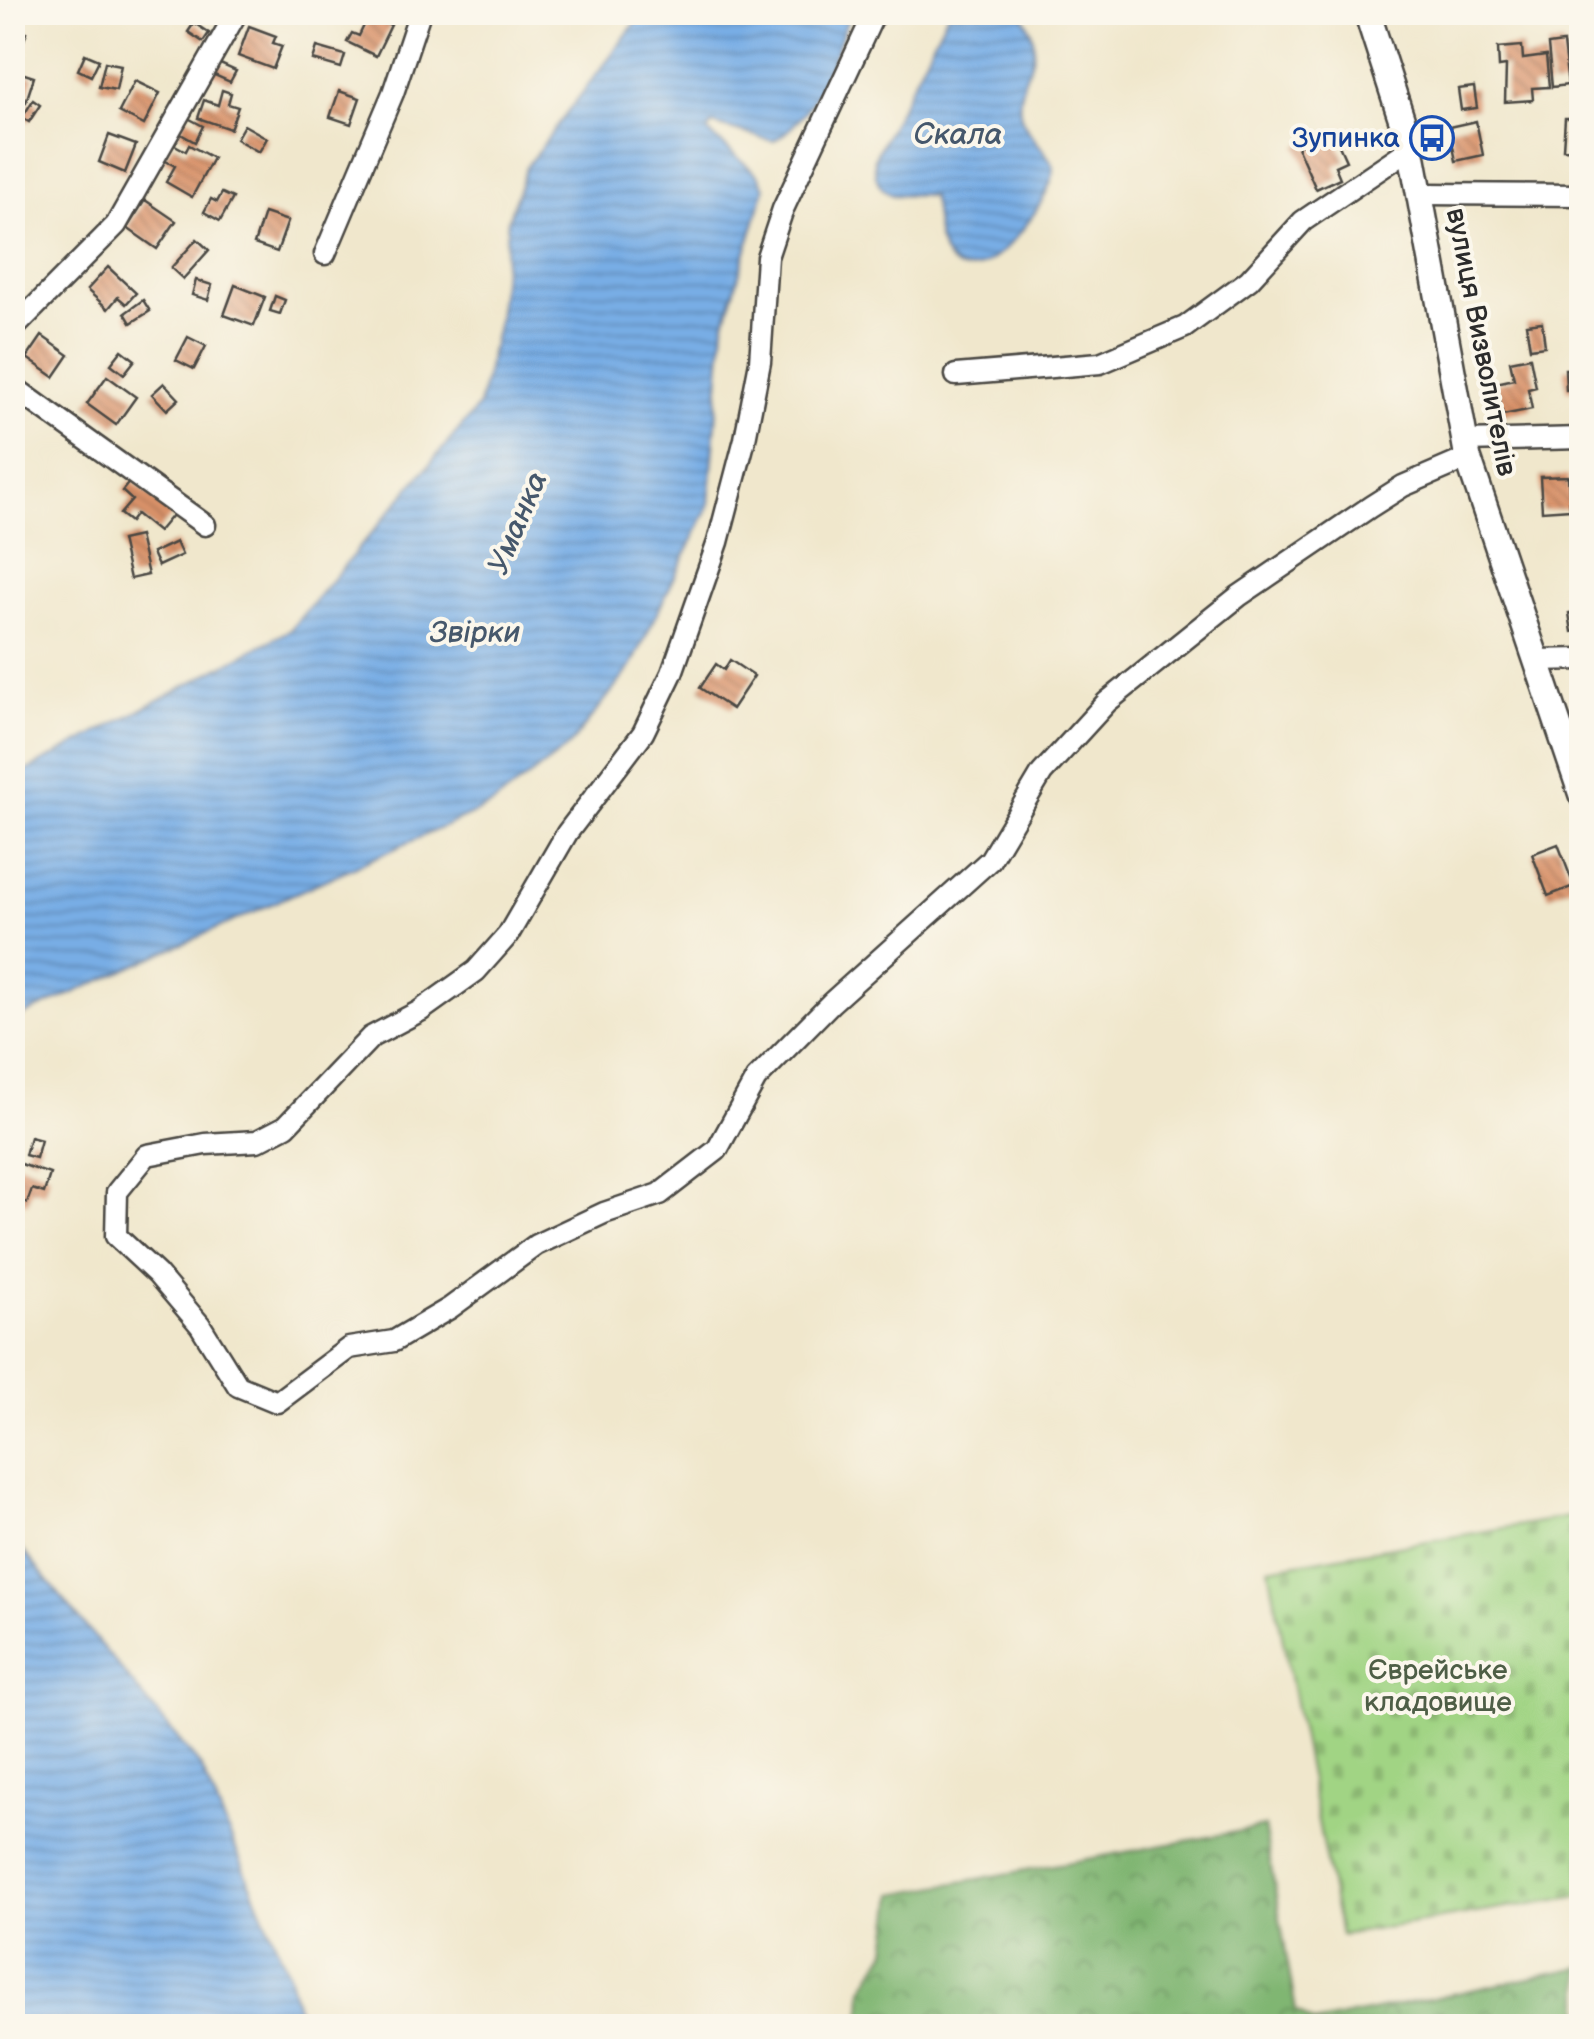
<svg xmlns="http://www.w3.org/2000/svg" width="1594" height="2039" font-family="'Balsamiq Sans',sans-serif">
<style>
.forest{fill:url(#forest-crowns);stroke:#56704e;stroke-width:2.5}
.cemetery{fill:url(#cemetery-stones);stroke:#668058;stroke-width:2.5}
.water{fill:url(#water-rules);stroke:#526c88;stroke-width:2.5}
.building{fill:url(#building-back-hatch)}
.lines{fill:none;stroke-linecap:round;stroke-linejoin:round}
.minor-casing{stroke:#494743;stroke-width:25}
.major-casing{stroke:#494743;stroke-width:30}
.minor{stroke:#fff;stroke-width:20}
.major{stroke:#fff;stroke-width:25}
.labels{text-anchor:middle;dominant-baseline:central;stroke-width:8;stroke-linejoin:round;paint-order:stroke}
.transit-label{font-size:28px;fill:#164399;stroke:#fbf7ec;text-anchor:end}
.street-label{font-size:28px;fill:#2b2b2b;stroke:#fbf7ec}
.park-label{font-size:28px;fill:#4e5e46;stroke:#fbf7ec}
.water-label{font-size:30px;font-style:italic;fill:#46586c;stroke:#fbf7ec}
</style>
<defs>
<pattern id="forest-crowns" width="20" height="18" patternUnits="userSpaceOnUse" patternTransform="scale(2.5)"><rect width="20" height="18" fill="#80b672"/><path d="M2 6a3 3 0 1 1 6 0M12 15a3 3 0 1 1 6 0" fill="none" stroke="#69945e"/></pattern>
<pattern id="cemetery-stones" width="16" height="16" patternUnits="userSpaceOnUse" patternTransform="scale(2.5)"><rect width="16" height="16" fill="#a1d484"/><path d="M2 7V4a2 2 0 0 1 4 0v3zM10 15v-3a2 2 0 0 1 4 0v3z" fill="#8bb672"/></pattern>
<pattern id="water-rules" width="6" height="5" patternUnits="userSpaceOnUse" patternTransform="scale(2.5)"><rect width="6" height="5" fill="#78ade5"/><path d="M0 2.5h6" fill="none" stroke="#638dba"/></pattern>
<pattern id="building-back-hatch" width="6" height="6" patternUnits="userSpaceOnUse" patternTransform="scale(2.5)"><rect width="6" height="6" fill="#d99269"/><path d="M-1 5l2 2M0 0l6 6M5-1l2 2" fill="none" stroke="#b07757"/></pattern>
</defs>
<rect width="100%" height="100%" fill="#fbf7ec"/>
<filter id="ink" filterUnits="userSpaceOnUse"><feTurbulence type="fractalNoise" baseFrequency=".01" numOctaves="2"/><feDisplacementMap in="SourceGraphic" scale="20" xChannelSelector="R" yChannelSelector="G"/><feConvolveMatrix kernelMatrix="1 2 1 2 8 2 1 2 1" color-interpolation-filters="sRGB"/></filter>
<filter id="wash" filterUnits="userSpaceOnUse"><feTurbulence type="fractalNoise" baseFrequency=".0048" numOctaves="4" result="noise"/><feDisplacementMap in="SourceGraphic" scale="40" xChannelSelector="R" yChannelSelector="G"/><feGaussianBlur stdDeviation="2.25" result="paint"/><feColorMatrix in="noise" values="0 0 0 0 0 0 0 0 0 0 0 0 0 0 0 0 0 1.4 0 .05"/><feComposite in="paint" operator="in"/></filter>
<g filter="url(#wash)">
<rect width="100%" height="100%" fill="#f0e7cc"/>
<polygon class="forest" points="1264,1827 1296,2011 1314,2023 1581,1967 1581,2026 862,2026 863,1989 887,1950 894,1894"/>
<polygon class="cemetery" points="1581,1515 1581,1896 1340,1935 1269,1568"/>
<g class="water">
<path d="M643 13H850C835 55 814 119 773 141L712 124 708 132 758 175 765 188 724 325 709 506 631 667 569 746 492 805 13 1020V778L290 630 479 406 498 321 508 221 526 167Z"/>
<path d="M948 13H1022C1052 59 1015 71 1020 112 1023 131 1046 149 1054 167 1053 200 977 307 945 255 933 236 937 216 931 196L892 195C876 188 874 173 875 157Z"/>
<polygon points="12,1537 201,1767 287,1970 302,2026 13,2026"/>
</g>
<g id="blocks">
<g class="building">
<polygon points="369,15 391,25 376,56 347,42 352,33 359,36"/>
<polygon points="194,23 209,33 203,42 188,32"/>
<polygon points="249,26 276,36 273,43 282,46 273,69 238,56"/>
<polygon points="12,27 27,32 21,48 12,46"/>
<polygon points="1563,43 1568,85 1552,87 1548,45"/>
<polygon points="1522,46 1523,59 1546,56 1549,87 1532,88 1533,100 1505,102 1506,66 1499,67 1498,48"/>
<polygon points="317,47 345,55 341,68 313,60"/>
<polygon points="85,54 99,60 91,76 78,70"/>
<polygon points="105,62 121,65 116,90 99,87"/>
<polygon points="218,63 236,71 230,82 212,74"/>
<polygon points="12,70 34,77 26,102 12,98"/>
<polygon points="135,81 160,93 144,125 119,112"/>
<polygon points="1474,87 1477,108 1461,110 1458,89"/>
<polygon points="222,90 231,93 228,104 238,107 230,129 198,118 204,100 218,105"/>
<polygon points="339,91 360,98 351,124 330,117"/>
<polygon points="33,100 40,105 29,122 22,118"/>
<polygon points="186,117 203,126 195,142 179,133"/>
<polygon points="1565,118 1582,118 1582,150 1563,149"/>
<polygon points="1476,121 1483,155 1456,161 1449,127"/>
<polygon points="244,125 267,138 259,152 236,139"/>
<polygon points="1332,130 1346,161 1335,166 1340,178 1316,189 1297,146"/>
<polygon points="109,135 136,145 125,173 99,162"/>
<polygon points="173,144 186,151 189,145 213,158 192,197 166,182 175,166 164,160"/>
<polygon points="222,193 233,198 220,221 204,212 211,199 217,202"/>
<polygon points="145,200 176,221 157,249 127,228"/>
<polygon points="264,213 288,221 277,252 254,244"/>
<polygon points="197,239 209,250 183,279 171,268"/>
<polygon points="108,267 136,293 126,304 118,297 108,309 87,290"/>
<polygon points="196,280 212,285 208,300 192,295"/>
<polygon points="235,285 265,297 254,326 224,315"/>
<polygon points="275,296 285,300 280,314 270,311"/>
<polygon points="143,300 150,311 131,323 125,313"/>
<polygon points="1542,322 1545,346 1530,348 1526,324"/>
<polygon points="42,336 69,355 54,377 27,358"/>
<polygon points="188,337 206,346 194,369 176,360"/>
<polygon points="122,350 135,360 124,374 111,364"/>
<polygon points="1530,357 1536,387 1528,389 1532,409 1503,415 1496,383 1514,379 1510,361"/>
<polygon points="1582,368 1582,390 1566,390 1565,369"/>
<polygon points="107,376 136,397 116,425 87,404"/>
<polygon points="164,383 179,399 167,410 152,394"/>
<polygon points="1568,476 1570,509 1542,511 1540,477"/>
<polygon points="131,480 173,514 158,532 136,514 130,522 120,514 132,500 122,491"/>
<polygon points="139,536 148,575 130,579 121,540"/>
<polygon points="176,542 182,555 158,566 152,553"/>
<polygon points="1582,611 1582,630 1572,632 1569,613"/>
<polygon points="730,660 754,676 732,709 700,688 716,664 724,670"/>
<polygon points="1558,844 1574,886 1548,896 1532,854"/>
<polygon points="30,1137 41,1140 36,1158 25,1155"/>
<polygon points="12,1161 50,1174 44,1193 32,1189 27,1203 12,1198"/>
</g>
</g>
</g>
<g filter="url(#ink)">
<use href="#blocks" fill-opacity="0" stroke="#494743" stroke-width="2.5"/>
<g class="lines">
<g class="minor-casing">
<g id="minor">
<polyline points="875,12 783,209 767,257 760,362 745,439 718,542 672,673 643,733 567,833 508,935 476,971 420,1011 371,1037 286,1126 257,1141 205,1144 147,1155 117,1192 116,1236 157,1274 200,1325 238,1386 277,1402 349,1348 394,1341 450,1308 536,1245 604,1213 660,1194 717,1150 756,1079 831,1003 990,860 1042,773 1107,702 1239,596 1370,507 1403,486 1468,458"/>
<polyline points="1421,194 1582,195"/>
<polyline points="325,254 393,93 420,12"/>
<polyline points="12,330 116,225 237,12"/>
<polyline points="956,375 1100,363 1185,327 1249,280 1303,221 1411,148"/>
<polyline points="12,386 205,525"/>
<polyline points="1465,441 1582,438"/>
<polyline points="1537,660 1582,659"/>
</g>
</g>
<g class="major-casing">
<polyline id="major" points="1367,12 1411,148 1468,458 1582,795"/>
</g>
<use href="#minor" class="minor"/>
<use href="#major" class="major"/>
</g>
</g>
<defs>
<g id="bus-ring" transform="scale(2.25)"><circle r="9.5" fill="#fbf7ec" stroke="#1a4fb4" stroke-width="1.5"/><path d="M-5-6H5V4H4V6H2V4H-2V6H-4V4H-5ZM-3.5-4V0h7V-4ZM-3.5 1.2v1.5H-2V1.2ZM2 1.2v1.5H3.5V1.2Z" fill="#1a4fb4"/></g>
</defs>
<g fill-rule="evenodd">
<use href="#bus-ring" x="1432" y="138"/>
</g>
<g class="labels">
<g class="transit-label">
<text x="1400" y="138">Зупинка</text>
</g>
<g class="street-label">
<text transform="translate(1481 342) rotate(79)">вулиця Визволителів</text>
</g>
<g class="park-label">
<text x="1438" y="1670">Єврейське<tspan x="1438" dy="32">кладовище</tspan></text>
</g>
<g class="water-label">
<text x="958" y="135">Скала</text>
<text transform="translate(518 523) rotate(-67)">Уманка</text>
<text x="475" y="633">Звірки</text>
</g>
</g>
<rect width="1594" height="2039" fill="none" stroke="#fbf7ec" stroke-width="50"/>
</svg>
